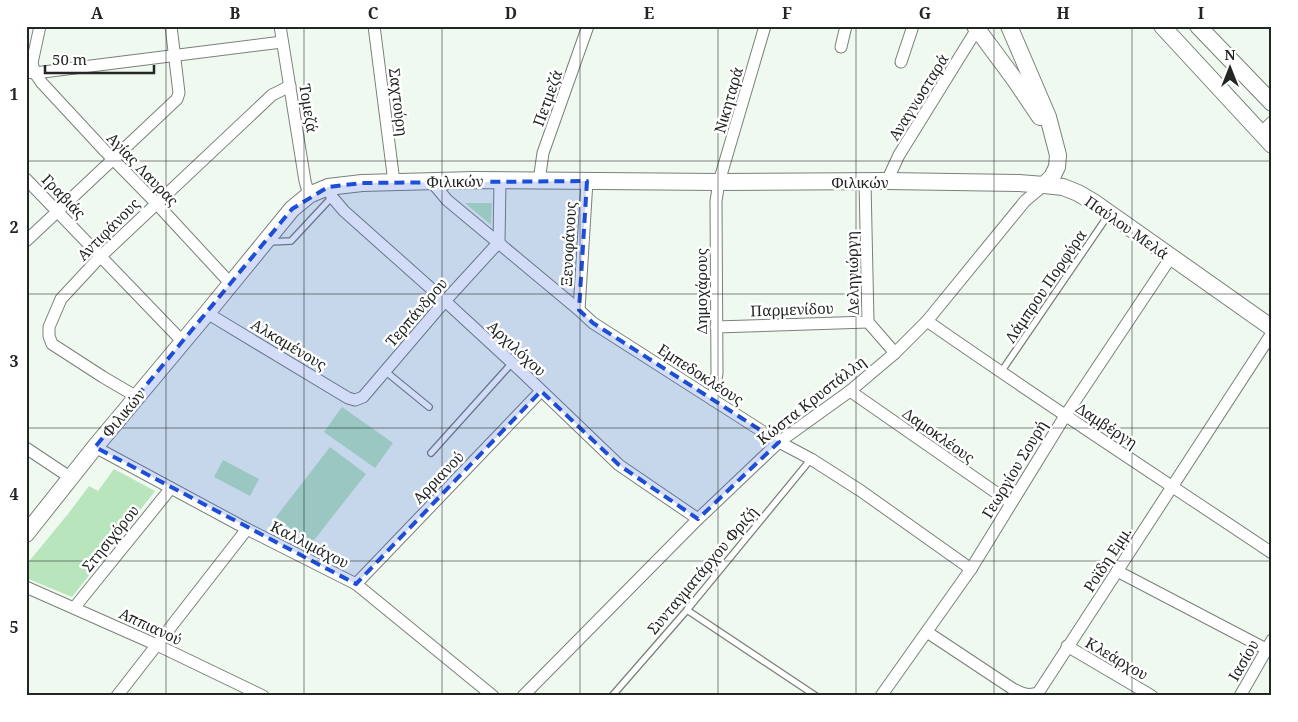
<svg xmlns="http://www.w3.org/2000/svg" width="1298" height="722" font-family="'Noto Serif',serif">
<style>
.green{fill:#b9e5bc}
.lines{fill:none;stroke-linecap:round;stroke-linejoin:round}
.lane-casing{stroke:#798179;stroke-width:8}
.street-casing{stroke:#798179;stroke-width:13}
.secondary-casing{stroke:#798179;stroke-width:18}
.lane{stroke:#fff;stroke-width:5.5}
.street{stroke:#fff;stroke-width:11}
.secondary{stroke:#fff;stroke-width:16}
.marked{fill:#1d4ed8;fill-opacity:0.2;stroke:#1d4ed8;stroke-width:4;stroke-dasharray:10 6;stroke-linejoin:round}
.grid{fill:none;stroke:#232724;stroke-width:1;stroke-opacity:0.55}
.labels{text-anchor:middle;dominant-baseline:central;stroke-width:5;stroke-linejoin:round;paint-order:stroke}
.street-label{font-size:15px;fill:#232724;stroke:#fff}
.neatline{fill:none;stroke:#232724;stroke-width:2}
.grid-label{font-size:16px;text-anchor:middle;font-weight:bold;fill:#232724}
</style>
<rect width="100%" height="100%" fill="#f0f9f0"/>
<g class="green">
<polygon points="465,203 492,203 491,225"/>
<polygon points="342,407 393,443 375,468 324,432"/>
<polygon points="330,447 366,474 311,544 276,517"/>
<polygon points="223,460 259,479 250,496 214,477"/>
<polygon points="114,469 155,491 72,597 26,578 26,565 68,514 89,486 98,491"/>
</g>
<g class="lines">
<g class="lane-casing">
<g id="lane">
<polyline points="269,242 291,241 332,197"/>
<polyline points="385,371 429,407"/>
<polyline points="1001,372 1109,214"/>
<polyline points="431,453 512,363"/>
<polyline points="687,610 816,696"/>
<polyline points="612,696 687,610 811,459"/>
</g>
</g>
<g class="street-casing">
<g id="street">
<polyline points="40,26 32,63 35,73 41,82 105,151 156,203 231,284"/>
<polyline points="280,26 305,181 309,195"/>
<polyline points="374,26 394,182"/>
<polyline points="841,47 846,26"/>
<polyline points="901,62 913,26"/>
<polyline points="26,72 35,73 282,42"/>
<polyline points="1261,133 1272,122"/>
<polyline points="26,179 183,342"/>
<polyline points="539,181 543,153 588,26"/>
<polyline points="887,181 899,155 977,29"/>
<polyline points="432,182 447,200 579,310 593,323 779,442 811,459 861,491 971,569"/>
<polyline points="865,182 868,322 895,353"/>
<polyline points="328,187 332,197 344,211 445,301 521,371 619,465 698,519"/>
<polyline points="26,241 177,99 179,93 171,26"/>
<polyline points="579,310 587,181"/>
<polyline points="207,313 348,398 355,400 363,397 445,301 499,242 500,181"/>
<path d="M927 321C1040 400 1157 476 1272 553"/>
<polyline points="716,327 868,322"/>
<polyline points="850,391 1011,503"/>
<polyline points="137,397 103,377 52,344 49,336 49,327 61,299 100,257 272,95 290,86"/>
<polyline points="713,400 717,373 716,201 719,182 765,26"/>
<polyline points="95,447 247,529 356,584 493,696"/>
<polyline points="26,448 71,478"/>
<polyline points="1117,571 1266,649"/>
<polyline points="356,584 541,391"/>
<polyline points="26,587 157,645 263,696"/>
<polyline points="74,608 171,488"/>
<path d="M927 632 1013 689C1022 694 1028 696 1038 693L1272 333"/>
<polyline points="1067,646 1152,696"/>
<polyline points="117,696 247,529"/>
<polyline points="523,696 698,519 779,442 850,391 895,353 927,321 1025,201 1044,185"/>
<polyline points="881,696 971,569 1065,416 1171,257"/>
<polyline points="1240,696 1272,640"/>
</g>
</g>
<g class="secondary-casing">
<g id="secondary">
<polyline points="975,26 1015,80 1040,117"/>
<polyline points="1009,26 1048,117 1058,155 1057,167 1052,177 1044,185"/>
<polyline points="1162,26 1272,145"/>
<polyline points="1198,26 1272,103"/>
<polyline points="26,534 95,447 207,313 292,209 309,195 328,187 362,183 474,180 719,182 887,181 1019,183 1044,185 1063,187 1078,193 1095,203 1272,328"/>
</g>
</g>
<use href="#lane" class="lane"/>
<use href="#street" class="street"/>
<use href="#secondary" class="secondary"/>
</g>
<path class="marked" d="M587 181 579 310 593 323 779 442 698 519 619 465 541 391 356 584 95 447 292 209 328 187 362 183Z"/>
<path class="grid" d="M166 26V696M304 26V696M442 26V696M580 26V696M718 26V696M856 26V696M994 26V696M1132 26V696M26 161H1272M26 294H1272M26 428H1272M26 561H1272"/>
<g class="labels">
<g class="street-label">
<text transform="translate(918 97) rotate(-58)">Αναγνωσταρά</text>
<text transform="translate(547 98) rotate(-70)">Πετμεζά</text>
<text transform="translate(728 100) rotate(-74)">Νικηταρά</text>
<text transform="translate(399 102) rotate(83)">Σαχτούρη</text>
<text transform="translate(309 108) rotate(81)">Τομεζά</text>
<text transform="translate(143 169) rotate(46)">Αγίας Λαυρας</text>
<text transform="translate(455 181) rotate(-1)">Φιλικών</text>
<text x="860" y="182">Φιλικών</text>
<text transform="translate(64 196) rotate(46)">Γραβιάς</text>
<text transform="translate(1127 227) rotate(35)">Παύλου Μελά</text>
<text transform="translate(108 229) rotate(-45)">Αντιφάνους</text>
<text transform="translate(568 244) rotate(-87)">Ξενοφάνους</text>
<text transform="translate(852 273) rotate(-91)">Δεληγιώργη</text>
<text transform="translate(1045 286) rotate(-56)">Λάμπρου Πορφύρα</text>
<text transform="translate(701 291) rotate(-90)">Δημοχάρους</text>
<text transform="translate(792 309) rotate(-2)">Παρμενίδου</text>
<text transform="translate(416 312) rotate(-49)">Τερπάνδρου</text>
<text transform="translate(289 344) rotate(31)">Αλκαμένους</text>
<text transform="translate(517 348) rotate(43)">Αρχιλόχου</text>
<text transform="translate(701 374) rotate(33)">Εμπεδοκλέους</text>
<text transform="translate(811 400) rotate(-38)">Κώστα Κρυστάλλη</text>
<text transform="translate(123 413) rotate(-50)">Φιλικών</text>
<text transform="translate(1107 425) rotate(33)">Δαμβέργη</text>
<text transform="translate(939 435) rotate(35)">Δαμοκλέους</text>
<text transform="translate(1014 469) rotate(-59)">Γεωργίου Σουρή</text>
<text transform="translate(438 477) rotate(-46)">Αρριανού</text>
<text transform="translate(110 538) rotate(-51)">Στησιχόρου</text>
<text transform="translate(310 544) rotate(27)">Καλλιμάχου</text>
<text transform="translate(1107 559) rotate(-57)">Ροϊδη Εμμ.</text>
<text transform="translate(702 570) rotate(-50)">Συνταγματάρχου Φριζή</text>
<text transform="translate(151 626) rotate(25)">Αππιανού</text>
<text transform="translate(1117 658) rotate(30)">Κλεάρχου</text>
<text transform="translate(1243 660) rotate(-60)">Ιασίου</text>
</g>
</g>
<rect width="1298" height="722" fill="none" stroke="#ffffff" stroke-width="55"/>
<g transform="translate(1230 68)" stroke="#ffffff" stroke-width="4" paint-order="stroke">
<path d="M0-4L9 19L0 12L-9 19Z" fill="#232724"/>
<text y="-8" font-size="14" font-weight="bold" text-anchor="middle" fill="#232724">N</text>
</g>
<path d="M45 65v8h109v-8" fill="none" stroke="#232724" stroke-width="2.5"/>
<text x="52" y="65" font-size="15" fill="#232724" stroke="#ffffff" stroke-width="4" paint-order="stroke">50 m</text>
<rect x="28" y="28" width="1242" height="666" class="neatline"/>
<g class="grid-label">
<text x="97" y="19">A</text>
<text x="235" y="19">B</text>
<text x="373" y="19">C</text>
<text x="511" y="19">D</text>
<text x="649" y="19">E</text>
<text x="787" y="19">F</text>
<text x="925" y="19">G</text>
<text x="1063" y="19">H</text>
<text x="1201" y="19">I</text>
<text x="14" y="100">1</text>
<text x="14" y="233">2</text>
<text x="14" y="367">3</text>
<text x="14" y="500">4</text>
<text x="14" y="633">5</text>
</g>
</svg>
